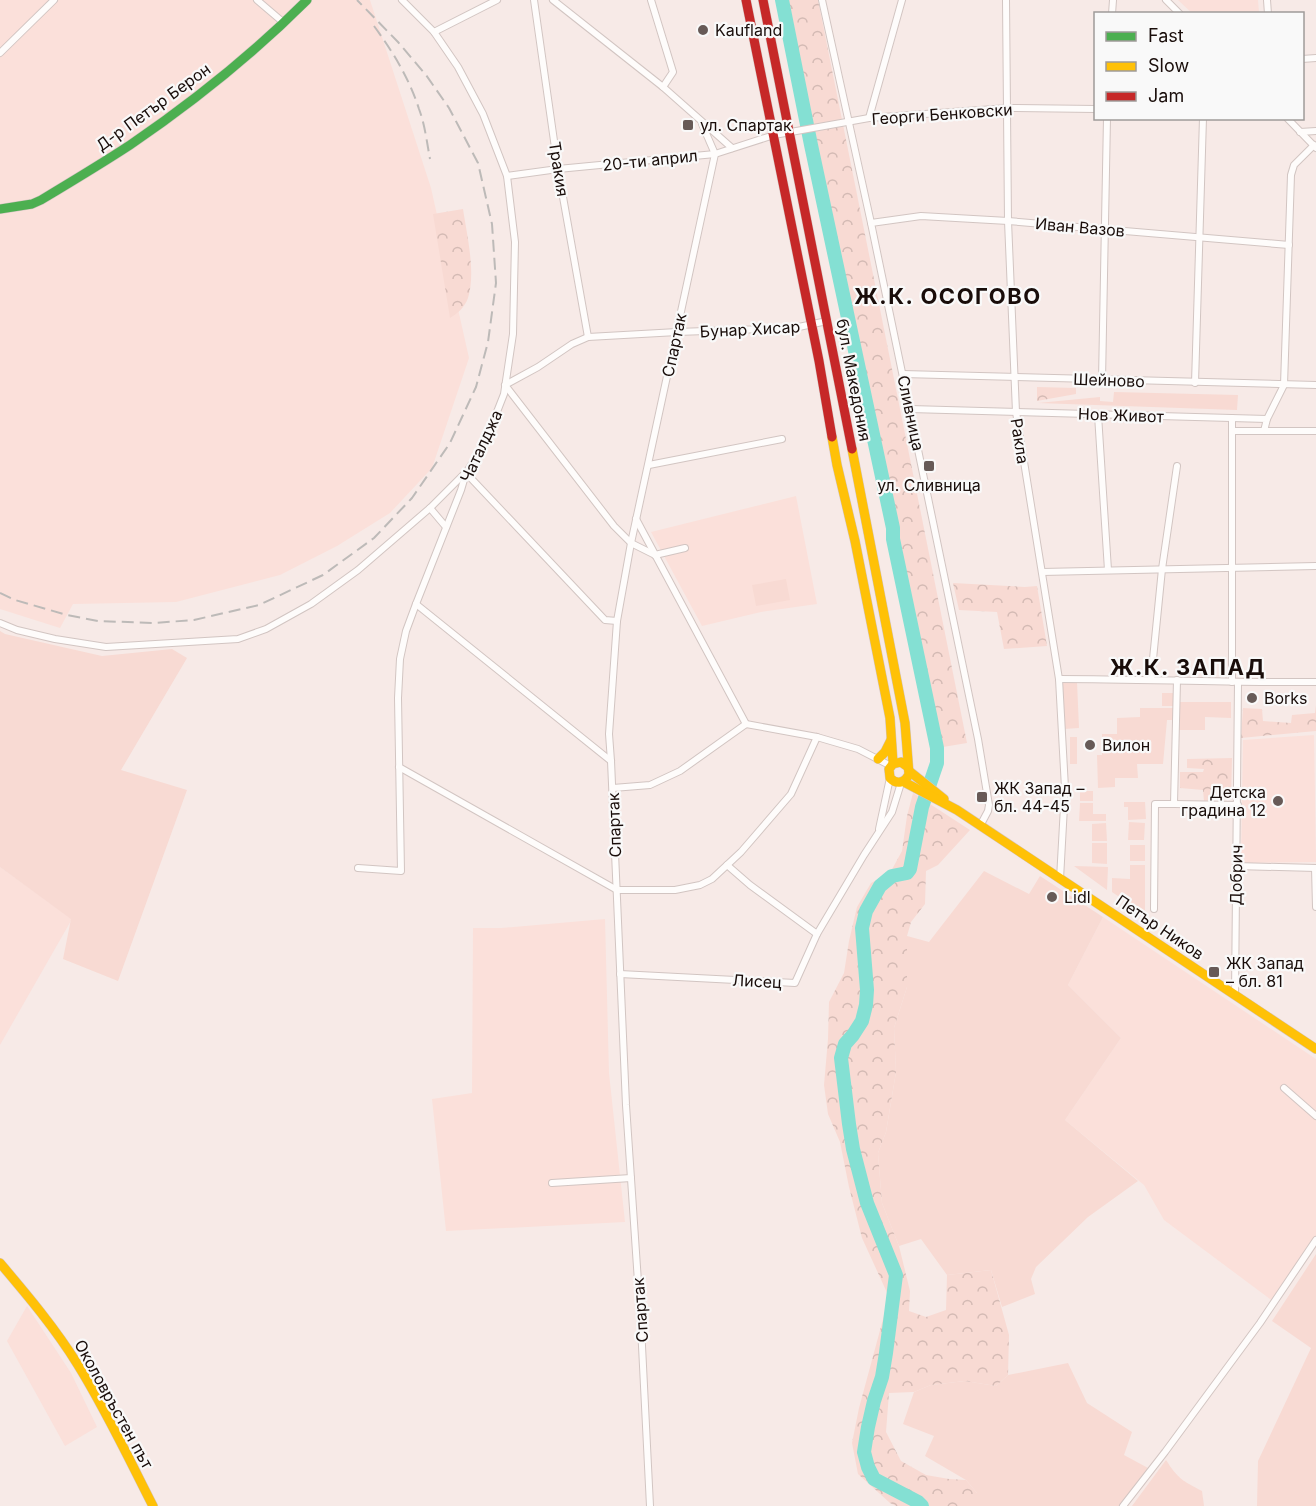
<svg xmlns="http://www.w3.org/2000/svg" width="1316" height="1506" font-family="Inter,sans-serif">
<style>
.built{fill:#fbe0da}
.green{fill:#f8dad3}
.forest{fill:url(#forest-crowns)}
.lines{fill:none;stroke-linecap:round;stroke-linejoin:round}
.river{stroke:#84e0d3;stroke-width:14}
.street-casing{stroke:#d2c5c2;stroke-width:8}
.fast-casing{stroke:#d2c5c2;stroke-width:10}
.slow-casing{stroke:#d2c5c2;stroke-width:10}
.jam-casing{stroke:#d2c5c2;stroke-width:10}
.street{stroke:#fefcfb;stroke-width:6}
.fast{stroke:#4caf50;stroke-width:9}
.slow{stroke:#ffc107;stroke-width:9}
.jam{stroke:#c62828;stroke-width:9}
.rail{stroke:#bdbab8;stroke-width:2;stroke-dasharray:12 6;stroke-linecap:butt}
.poi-dot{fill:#675a57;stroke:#f9f9f9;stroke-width:2}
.labels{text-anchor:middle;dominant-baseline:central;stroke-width:4.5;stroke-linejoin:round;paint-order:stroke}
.poi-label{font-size:16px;fill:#190d0a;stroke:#f9f9f9;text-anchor:start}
.street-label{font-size:16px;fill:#190d0a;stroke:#f9f9f9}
.district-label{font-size:22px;font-weight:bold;letter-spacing:1.5px;fill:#190d0a;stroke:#f9f9f9}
</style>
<defs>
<pattern id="forest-crowns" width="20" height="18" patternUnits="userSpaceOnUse" patternTransform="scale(1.5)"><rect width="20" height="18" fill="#f8dad3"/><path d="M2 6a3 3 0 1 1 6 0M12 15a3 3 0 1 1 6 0" fill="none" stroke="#d4bab4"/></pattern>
</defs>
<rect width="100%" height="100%" fill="#f7eae7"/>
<g class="built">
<polygon points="0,0 370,0 431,188 469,358 432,468 390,513 337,546 280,575 176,602 73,604 60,628 0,609"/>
<polygon points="1178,0 1258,0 1259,13 1192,13"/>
<polygon points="796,496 817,604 761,612 702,626 651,532"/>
<polygon points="1314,735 1316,862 1241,863 1243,740"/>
<polygon points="0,867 72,919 0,1045"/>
<polygon points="1103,917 1316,1059 1316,1240 1274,1302 1164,1220 1144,1185 1065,1120 1121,1038 1068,985"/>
<polygon points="605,919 609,1073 625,1222 446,1231 432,1099 472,1093 473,928 501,928"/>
<polygon points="27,1306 71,1373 97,1427 65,1446 7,1341"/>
</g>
<g class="green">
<polygon points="1114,392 1238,395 1237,410 1038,403 1100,397 1100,401 1113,402"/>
<polygon points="786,579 790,600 756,606 752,585"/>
<polygon points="0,631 5,634 102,656 172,649 187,658 121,770 187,790 118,981 63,959 71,919 0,867"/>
<polygon points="1062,682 1077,682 1079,728 1064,729"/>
<rect x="1162" y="693" width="13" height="13"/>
<polygon points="1178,702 1231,702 1231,718 1205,717 1205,730 1178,730"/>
<polygon points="1140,708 1174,708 1174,720 1167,720 1163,764 1137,764 1138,778 1115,778 1115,787 1098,788 1097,755 1102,755 1102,734 1117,734 1117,718 1140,717"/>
<rect x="1070" y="737" width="7" height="27"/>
<rect x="1080" y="791" width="13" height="10"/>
<polygon points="1124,802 1145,802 1146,819 1128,820 1128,807 1124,807"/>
<polygon points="1080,803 1093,803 1093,814 1106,814 1106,821 1079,821"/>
<polygon points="1129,822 1145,823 1144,840 1128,840"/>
<polygon points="1106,823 1107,841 1092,841 1092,824"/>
<polygon points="1092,843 1107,843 1107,864 1092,863"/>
<rect x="1130" y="845" width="15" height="16"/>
<polygon points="1130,865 1145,865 1145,914 1112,892 1112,878 1130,879"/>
<polygon points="1074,866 1108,867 1107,890"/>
<polygon points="984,871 1029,894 1040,876 1103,917 1068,985 1121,1038 1065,1120 1138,1181 1088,1217 1036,1267 1031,1279 1035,1294 1002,1307 991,1270 947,1275 921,1239 899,1246 882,1203 878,1153 886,1132 896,1072 894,1028 907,987 907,936 929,942"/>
<polygon points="1316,1254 1316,1506 1257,1506 1258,1461 1311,1348 1272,1321"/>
<polygon points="1068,1363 1087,1403 1132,1432 1124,1455 1148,1468 1121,1506 977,1506 977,1493 966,1480 925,1456 934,1436 903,1424 914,1392 931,1385 965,1381 996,1386 1008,1375"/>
<path d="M1166 1460C1178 1479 1183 1481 1202 1491L1204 1506H1132Z"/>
</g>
<g class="forest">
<polygon points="782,0 818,0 967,743 937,748"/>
<path d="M463 209C467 235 476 273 468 298 465 307 457 314 450 318L433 214Z"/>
<polygon points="1037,387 1076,388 1076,394 1037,401"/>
<polygon points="953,583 1025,587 1037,586 1047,646 1004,649 997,612 959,610"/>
<polygon points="1316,705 1316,731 1241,738 1243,708 1262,709 1263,721 1291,723 1292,715 1315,713"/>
<polygon points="1232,758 1231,799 1204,801 1203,790 1180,788 1180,772 1203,772 1204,769 1187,768 1187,759"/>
<polygon points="913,793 970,830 938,865 926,871 925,904 911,922 907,936 907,987 894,1028 896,1072 886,1132 878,1153 882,1203 899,1246 910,1291 909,1311 926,1317 946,1310 947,1275 991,1270 1009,1335 1008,1375 996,1386 965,1381 931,1385 914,1392 889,1393 886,1432 901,1461 926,1475 949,1479 966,1480 977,1493 977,1506 896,1506 890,1503 858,1474 852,1443 859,1408 889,1297 862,1238 849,1187 840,1142 828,1114 824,1085 828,1039 829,1002 844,973 849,941 857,907 871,883 890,873 902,851 907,816"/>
</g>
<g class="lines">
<polyline class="river" points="782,0 811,145 893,528 893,539 937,748 937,763 922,807 910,869 907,873 892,876 880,886 866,911 862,928 867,990 866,1005 862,1021 853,1035 845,1044 841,1058 849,1124 853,1149 867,1203 896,1275 886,1353 882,1377 874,1401 868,1427 864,1452 868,1467 874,1479 918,1502 922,1506"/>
<g class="street-casing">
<g id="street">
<polyline points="257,0 284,23"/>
<polyline points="534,0 558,169 588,337"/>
<polyline points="553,0 663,87 732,148"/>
<polyline points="651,0 673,72 663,87"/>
<polyline points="822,0 871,223 978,739 989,805 988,811 980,826"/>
<polyline points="1006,0 1008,221 1016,412 1059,679 1065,788 1060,879"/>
<polyline points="1166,0 1180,14"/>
<polyline points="1267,0 1268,14"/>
<polyline points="1112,14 1113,0"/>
<polyline points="434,32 497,0"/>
<polyline points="0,53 54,0"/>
<polyline points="1302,59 1316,58"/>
<polyline points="869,118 902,0"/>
<polyline points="1287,118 1316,148"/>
<polyline points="702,124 715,154"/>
<polyline points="1300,132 1316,131"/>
<polyline points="507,176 558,169 715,154 774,135 869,118 1008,108 1096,109"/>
<polyline points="871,223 921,216 1008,221 1289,245"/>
<polyline points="903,374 1316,385"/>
<polyline points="1102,380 1107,118"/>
<polyline points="1195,383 1203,118"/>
<polyline points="910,409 1267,419 1264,431 1316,431"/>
<polyline points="1098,415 1108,570"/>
<polyline points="1267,419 1284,385 1291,175 1294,165 1314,145"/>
<polyline points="1232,431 1264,431"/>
<polyline points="649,465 782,439"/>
<polyline points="466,473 605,620 617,621"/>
<polyline points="430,508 446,527"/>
<polyline points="636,519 746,724"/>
<polyline points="655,555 631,543 614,526 505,385 538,367 572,344 588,337 677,332 794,328 827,321"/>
<polyline points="655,555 685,548"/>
<polyline points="1042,572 1316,566"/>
<polyline points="416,604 611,761"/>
<polyline points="0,623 17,630 55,639 106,647 238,639 266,629 311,604 358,570 430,508 465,473"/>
<path d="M1059 679C1145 679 1230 683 1316 682"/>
<polyline points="1151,679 1162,569 1177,466"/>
<polyline points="1232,682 1232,418"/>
<polyline points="746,724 817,737 858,749 891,766"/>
<polyline points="399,767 617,890 675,890 700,885 712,879 741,852 791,794 817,737"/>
<polyline points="613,788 650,785 680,771 746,724"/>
<polyline points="1174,804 1238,805"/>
<polyline points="879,829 890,778"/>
<polyline points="727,865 750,885 817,934"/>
<polyline points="1236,866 1316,868"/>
<polyline points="358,868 401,871 398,698 400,659 406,631 416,604 461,490 466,473 484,445 504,394 513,334 515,242 507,176 483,114 458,67 434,32 402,0"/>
<polyline points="1315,868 1316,907"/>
<polyline points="1154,909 1155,804 1174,804 1177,680"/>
<polyline points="620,974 795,983 817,934 864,855 892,812 901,783"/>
<polyline points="1235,995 1238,682"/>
<polyline points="1284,1088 1316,1116"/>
<polyline points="552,1183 631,1178"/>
<polyline points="650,1506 641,1326 626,1105 611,761 609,734 617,621 631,543 715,154"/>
<polyline points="1123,1506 1165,1452 1260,1323 1316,1240"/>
</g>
</g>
<g class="fast-casing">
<path id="fast" d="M0 209 32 204 41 200C71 182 101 164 130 145 193 102 253 54 307 0"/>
</g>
<g class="slow-casing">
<g id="slow">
<polyline points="832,437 837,465 855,541 890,718 893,763"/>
<path d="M852 449 905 723 909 774C905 783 897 785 890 778L889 769 893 764 901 762 908 767"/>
<polyline points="878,759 885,752 891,740"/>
<polyline points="909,771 944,799"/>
<polyline points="904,782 957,810 1316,1049"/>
<path d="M0 1263C28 1296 55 1328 78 1365 106 1410 129 1459 153 1506"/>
</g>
</g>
<g class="jam-casing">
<g id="jam">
<polyline points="746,0 819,361 832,437"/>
<polyline points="763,0 852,449"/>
</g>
</g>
<use href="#street" class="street"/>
<use href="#fast" class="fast"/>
<use href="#slow" class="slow"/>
<use href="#jam" class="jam"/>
<g class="rail">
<path d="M374 26C393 52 409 78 419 109 425 125 427 143 430 159"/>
<polyline points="0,593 15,600 67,615 98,621 154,623 194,620 259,605 323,575 374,538 412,498 450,443 476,387 488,342 496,283 492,224 478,163 449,108 426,75 398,42 357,0"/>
</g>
</g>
<g class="poi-dot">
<circle cx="703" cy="30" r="6"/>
<rect x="682" y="119" width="12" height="12" rx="3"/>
<rect x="923" y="460" width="12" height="12" rx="3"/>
<circle cx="1252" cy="698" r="6"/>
<circle cx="1090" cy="745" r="6"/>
<rect x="976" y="791" width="12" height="12" rx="3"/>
<circle cx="1278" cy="801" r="6"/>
<circle cx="1052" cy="897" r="6"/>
<rect x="1208" y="966" width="12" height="12" rx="3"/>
</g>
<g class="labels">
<g class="poi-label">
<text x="715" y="30">Kaufland</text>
<text x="700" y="125">ул. Спартак</text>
<text x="929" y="485" text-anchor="middle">ул. Сливница</text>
<text x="1264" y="698">Borks</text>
<text x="1102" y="745">Вилон</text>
<text x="994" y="788">ЖК Запад –<tspan x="994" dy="18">бл. 44-45</tspan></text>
<text x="1266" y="792" text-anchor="end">Детска<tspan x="1266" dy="18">градина 12</tspan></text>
<text x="1064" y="897">Lidl</text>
<text x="1226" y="963">ЖК Запад<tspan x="1226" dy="18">– бл. 81</tspan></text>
</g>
<g class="street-label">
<text transform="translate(153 107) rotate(-36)">Д-р Петър Берон</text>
<text transform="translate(942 114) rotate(-4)">Георги Бенковски</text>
<text transform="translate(650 160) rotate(-6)">20-ти април</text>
<text transform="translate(559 169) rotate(81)">Тракия</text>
<text transform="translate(1080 227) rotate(5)">Иван Вазов</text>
<text transform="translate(750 329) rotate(-3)">Бунар Хисар</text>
<text transform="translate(674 345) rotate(-78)">Спартак</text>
<text transform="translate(854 380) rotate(79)">бул. Македония</text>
<text transform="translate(1109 380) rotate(2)">Шейново</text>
<text transform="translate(911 413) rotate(78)">Сливница</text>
<text transform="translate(1121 415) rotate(2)">Нов Живот</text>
<text transform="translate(1020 441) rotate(81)">Ракла</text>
<text transform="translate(481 446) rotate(-65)">Чаталджа</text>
<text transform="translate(614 825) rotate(-92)">Спартак</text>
<text transform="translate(1236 875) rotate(-89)">Добрич</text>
<text transform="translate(1160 927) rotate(34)">Петър Ников</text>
<text transform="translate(757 981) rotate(3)">Лисец</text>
<text transform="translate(640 1310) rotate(-94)">Спартак</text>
<text transform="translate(114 1404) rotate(61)">Околовръстен път</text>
</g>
<g class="district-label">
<text x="948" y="296">Ж.К. ОСОГОВО</text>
<text x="1188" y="667">Ж.К. ЗАПАД</text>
</g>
</g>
<rect x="1094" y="12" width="210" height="108" fill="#f9f9f9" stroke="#9f9b99" stroke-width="1.5"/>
<rect x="1106" y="32" width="30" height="9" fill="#4caf50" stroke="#9f9b99" stroke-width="1.5"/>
<text x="1148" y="42" font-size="18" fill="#190d0a">Fast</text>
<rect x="1106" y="62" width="30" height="9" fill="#ffc107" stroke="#9f9b99" stroke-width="1.5"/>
<text x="1148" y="72" font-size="18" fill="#190d0a">Slow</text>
<rect x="1106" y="92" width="30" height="9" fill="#c62828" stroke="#9f9b99" stroke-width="1.5"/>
<text x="1148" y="102" font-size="18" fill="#190d0a">Jam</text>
</svg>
